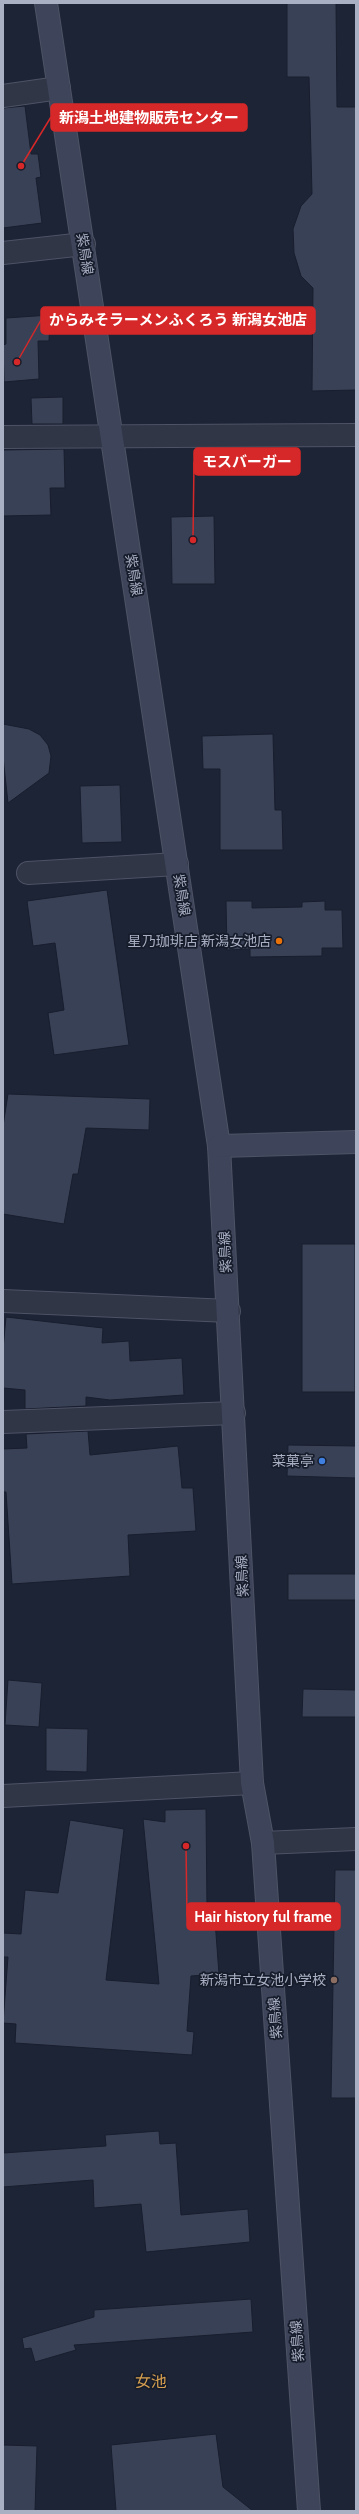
<svg xmlns="http://www.w3.org/2000/svg" width="359" height="2514" font-family="Cabin,'Noto Sans JP',sans-serif">
<style>
.building{fill:#394157;stroke:#181e2d}
.lines{fill:none;stroke-linecap:round;stroke-linejoin:round}
.street-casing{stroke:#4e5365;stroke-width:24}
.secondary-casing{stroke:#4e5365;stroke-width:24}
.street{stroke:#303646;stroke-width:22}
.secondary{stroke:#3e445a;stroke-width:22}
.food-dot{fill:#e8710a;stroke:#161c2a;stroke-width:1.5}
.shop-dot{fill:#3f7fe0;stroke:#161c2a;stroke-width:1.5}
.education-dot{fill:#8d6e63;stroke:#161c2a;stroke-width:1.5}
.labels{text-anchor:middle;dominant-baseline:central;stroke-width:3.5;stroke-linejoin:round;paint-order:stroke}
.street-label{font-size:14px;fill:#aab0c4;stroke:#161c2a}
.poi-label{font-size:14px;fill:#aab0c4;stroke:#161c2a;text-anchor:end}
.quarter-label{font-size:16px;fill:#d9a14f;stroke:#161c2a}
.leader{fill:none;stroke:#d62828;stroke-width:1.5}
.callout-dot{fill:#d62828;stroke:#161c2a;stroke-width:1.5}
.callout{fill:#d62828;stroke:#d62828;stroke-width:1.5}
.callout-label{font-size:15px;text-anchor:middle;font-weight:bold;fill:#fff}
</style>
<rect width="100%" height="100%" fill="#1d2436"/>
<g class="building">
<polygon points="287,3 336,3 337,107 356,107 356,390 312,391 313,288 301,276 294,253 293,229 301,206 312,194 309,77 287,77"/>
<polygon points="25,106 31,154 38,154 41,177 36,178 42,223 3,228 3,108"/>
<polygon points="50,315 49,341 38,341 39,379 4,382 3,345 6,344 6,318"/>
<polygon points="63,397 63,424 32,424 31,398"/>
<polygon points="64,449 65,488 50,488 51,515 3,516 3,450"/>
<polygon points="214,516 215,584 172,584 171,517"/>
<polygon points="3,724 29,729 40,735 48,745 51,756 49,773 8,803 3,757"/>
<polygon points="273,734 275,810 282,810 283,850 220,850 220,769 203,769 202,736"/>
<polygon points="120,785 122,842 82,843 80,786"/>
<polygon points="107,890 129,1045 54,1055 48,1013 64,1010 55,943 33,946 27,901"/>
<polygon points="226,901 252,901 252,908 302,907 302,902 325,901 325,910 342,910 343,948 322,948 322,956 250,957 250,949 227,950"/>
<polygon points="8,1094 150,1099 149,1130 86,1128 78,1174 73,1174 64,1224 3,1214 3,1126"/>
<rect x="302" y="1244" width="53" height="148"/>
<polygon points="6,1317 103,1328 102,1343 129,1341 130,1361 182,1358 184,1395 110,1400 86,1397 86,1406 25,1409 25,1390 3,1388 3,1349"/>
<polygon points="88,1431 90,1455 178,1446 182,1488 193,1488 196,1531 128,1535 130,1576 12,1584 6,1492 3,1492 3,1449 27,1448 26,1434"/>
<polygon points="288,1445 356,1446 356,1478 287,1476"/>
<rect x="288" y="1574" width="68" height="26"/>
<polygon points="8,1680 42,1683 39,1727 5,1725"/>
<polygon points="303,1689 356,1690 356,1717 302,1717"/>
<polygon points="46,1728 88,1729 87,1772 46,1771"/>
<polygon points="206,1809 207,1908 214,1907 219,1974 191,1976 187,2031 194,2032 192,2055 15,2043 16,2024 3,2023 8,1957 3,1957 3,1933 21,1934 25,1890 58,1893 70,1820 124,1829 106,1980 159,1984 143,1819 165,1822 165,1810"/>
<polygon points="335,1870 356,1870 356,2098 331,2098"/>
<polygon points="159,2131 160,2144 176,2143 181,2215 248,2209 250,2242 146,2252 141,2204 94,2208 93,2180 3,2187 3,2153 106,2146 105,2135"/>
<polygon points="251,2299 253,2332 74,2345 76,2350 35,2362 31,2348 24,2349 22,2338 94,2317 94,2310"/>
<polygon points="216,2434 223,2487 253,2511 116,2511 111,2445"/>
<polygon points="3,2445 37,2446 35,2511 3,2511"/>
</g>
<g class="lines">
<g class="street-casing">
<g id="street">
<polyline points="3,96 59,88"/>
<polyline points="3,253 84,244"/>
<polyline points="3,437 356,435"/>
<polyline points="28,873 177,864"/>
<polyline points="3,1301 229,1311"/>
<polyline points="3,1422 234,1413"/>
<polyline points="3,1796 252,1783"/>
<polyline points="263,1843 356,1839"/>
</g>
</g>
<g class="secondary-casing">
<g id="secondary">
<polyline points="46,3 219,1146 252,1783 263,1843 309,2511"/>
<polyline points="219,1146 356,1142"/>
</g>
</g>
<use href="#street" class="street"/>
<use href="#secondary" class="secondary"/>
</g>
<circle class="food-dot" cx="279" cy="941" r="4"/>
<circle class="shop-dot" cx="322" cy="1461" r="4"/>
<circle class="education-dot" cx="334" cy="1980" r="4"/>
<g class="labels">
<g class="street-label">
<text transform="translate(85 254) rotate(81)">紫鳥線</text>
<text transform="translate(134 575) rotate(81)">紫鳥線</text>
<text transform="translate(182 895) rotate(81)">紫鳥線</text>
<text transform="translate(225 1252) rotate(-93)">紫鳥線</text>
<text transform="translate(242 1576) rotate(-93)">紫鳥線</text>
<text transform="translate(275 2018) rotate(-94)">紫鳥線</text>
<text transform="translate(297 2341) rotate(-94)">紫鳥線</text>
</g>
<g class="poi-label">
<text x="271" y="941">星乃珈琲店 新潟女池店</text>
<text x="314" y="1461">菜菓亭</text>
<text x="326" y="1980">新潟市立女池小学校</text>
</g>
<g class="quarter-label">
<text x="151" y="2381">女池</text>
</g>
</g>
<path class="leader" d="M21 166L51 117M17 362L41 320M193 540L194 462M186 1846L187 1917"/>
<g class="callout-dot">
<circle cx="21" cy="166" r="4"/>
<circle cx="17" cy="362" r="4"/>
<circle cx="193" cy="540" r="4"/>
<circle cx="186" cy="1846" r="4"/>
</g>
<g class="callout">
<rect x="51" y="104" width="196" height="27" rx="4"/>
<rect x="41" y="307" width="274" height="27" rx="4"/>
<rect x="194" y="448" width="106" height="27" rx="4"/>
<rect x="187" y="1903" width="153" height="27" rx="4"/>
</g>
<g class="callout-label">
<text x="149" y="123">新潟土地建物販売センター</text>
<text x="178" y="325">からみそラーメンふくろう 新潟女池店</text>
<text x="247" y="467">モスバーガー</text>
<text x="263" y="1922">Hair history ful frame</text>
</g>
<rect width="359" height="2514" fill="none" stroke="#aab0c4" stroke-width="8"/>
</svg>
